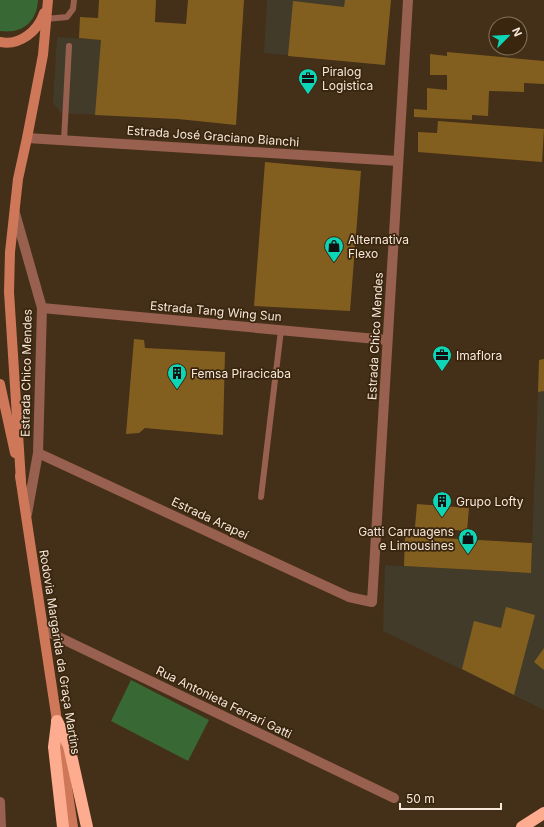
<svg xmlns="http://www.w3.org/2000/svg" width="544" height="827" font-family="Inter,sans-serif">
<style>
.industrial{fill:#423b2a}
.green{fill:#386833}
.building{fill:#835f1f}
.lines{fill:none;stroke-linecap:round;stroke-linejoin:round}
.lane{stroke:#98604e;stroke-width:6}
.street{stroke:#98604e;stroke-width:10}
.secondary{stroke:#cf7759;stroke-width:10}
.highway{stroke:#feac90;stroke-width:12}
.labels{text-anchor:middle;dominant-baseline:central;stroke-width:3.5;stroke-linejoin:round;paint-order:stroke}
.poi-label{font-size:12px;fill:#f6e8da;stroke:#3a250e;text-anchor:start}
.street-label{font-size:12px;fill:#f6e8da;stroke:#3a250e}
</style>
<rect width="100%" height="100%" fill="#442f18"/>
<g class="industrial">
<polygon points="267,0 391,0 385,65 264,53"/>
<polygon points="57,37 185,45 178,119 61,113 53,103"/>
<polygon points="544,359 544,710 383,631 385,565 531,573 538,392 539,377"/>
</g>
<g class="green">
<path d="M0 0H38C37 22 22 34 0 31Z"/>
<polygon points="131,680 209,720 188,761 111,721"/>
</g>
<g class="building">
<polygon points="99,0 156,0 155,22 186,24 188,0 244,0 236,125 178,119 95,115 101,40 79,38 80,17 98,18"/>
<polygon points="345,0 391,0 385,65 288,56 293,1 344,7"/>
<polygon points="447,52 544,61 544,84 524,83 524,92 489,91 488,116 472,115 472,120 414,117 414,109 427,110 427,88 447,90 447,75 430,75 430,54 447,56"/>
<polygon points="438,121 544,129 542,162 418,152 418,132 437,133"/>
<polygon points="265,162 361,171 350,311 254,306"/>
<polygon points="134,339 144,340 145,348 225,352 223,435 145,428 139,433 126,434"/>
<polygon points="544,359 544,391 538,392 539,360"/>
<polygon points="417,504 469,508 467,531 415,527"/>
<polygon points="405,536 532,543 531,573 404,566"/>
<polygon points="506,607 535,615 514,695 462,669 474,621 501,628"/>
<polygon points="544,648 544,670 534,662"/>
</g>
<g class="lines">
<g class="lane">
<polyline points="46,19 67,17 73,9 74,0"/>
<polyline points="64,140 69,46"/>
<polyline points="261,497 281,330"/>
</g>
<g class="street">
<polyline points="27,138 398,161"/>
<polyline points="15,213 42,308 38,453 27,514"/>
<polyline points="42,308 387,340"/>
<polyline points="38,453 349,597 372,602 408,0"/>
<polyline points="44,630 394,798"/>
<polyline points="0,802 1,827"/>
</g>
<g class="secondary">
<path d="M0 42C20 46 38 31 44 13"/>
<polyline points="0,384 15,453"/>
<polyline points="20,476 73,827"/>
<polyline points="21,481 9,292 10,252 18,179 27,138 43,55 48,0"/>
</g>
<g class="highway">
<polyline points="57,721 69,746 87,827"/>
<polyline points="57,723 54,747 63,827"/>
<polyline points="522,827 544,813"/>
</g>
</g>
<defs>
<g id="office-pin" transform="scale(1)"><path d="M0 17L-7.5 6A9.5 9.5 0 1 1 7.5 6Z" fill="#0dd5b5" stroke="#3a250e"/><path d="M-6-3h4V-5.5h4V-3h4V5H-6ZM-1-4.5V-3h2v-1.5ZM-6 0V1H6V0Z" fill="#111"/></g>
<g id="shop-pin" transform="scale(1)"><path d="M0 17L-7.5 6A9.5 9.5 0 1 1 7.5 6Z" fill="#0dd5b5" stroke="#3a250e"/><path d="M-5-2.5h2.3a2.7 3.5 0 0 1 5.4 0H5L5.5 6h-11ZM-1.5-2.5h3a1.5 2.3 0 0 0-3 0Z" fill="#111"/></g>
<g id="building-pin" transform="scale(1)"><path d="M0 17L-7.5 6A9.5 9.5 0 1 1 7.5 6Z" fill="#0dd5b5" stroke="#3a250e"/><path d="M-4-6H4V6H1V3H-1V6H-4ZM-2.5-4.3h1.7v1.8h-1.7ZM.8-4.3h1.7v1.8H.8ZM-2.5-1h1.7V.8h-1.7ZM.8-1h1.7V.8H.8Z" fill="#111"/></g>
</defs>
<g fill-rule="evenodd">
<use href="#office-pin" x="308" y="78"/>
<use href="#shop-pin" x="334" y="246"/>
<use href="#office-pin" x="442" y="355"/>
<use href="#building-pin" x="177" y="373"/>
<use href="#building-pin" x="442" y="501"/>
<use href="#shop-pin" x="468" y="538"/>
</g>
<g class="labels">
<g class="poi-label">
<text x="322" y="71">Piralog<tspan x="322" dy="14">Logistica</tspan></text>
<text x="348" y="239">Alternativa<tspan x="348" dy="14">Flexo</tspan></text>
<text x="456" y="355">Imaflora</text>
<text x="191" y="373">Femsa Piracicaba</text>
<text x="456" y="501">Grupo Lofty</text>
<text x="454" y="531" text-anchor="end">Gatti Carruagens<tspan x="454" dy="14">e Limousines</tspan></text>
</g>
<g class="street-label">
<text transform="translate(213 136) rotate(4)">Estrada José Graciano Bianchi</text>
<text transform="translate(216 311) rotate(5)">Estrada Tang Wing Sun</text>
<text transform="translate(375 336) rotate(-87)">Estrada Chico Mendes</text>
<text transform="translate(26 373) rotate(-89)">Estrada Chico Mendes</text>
<text transform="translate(210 518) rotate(25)">Estrada Arapeí</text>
<text transform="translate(60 652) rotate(81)">Rodovia Margarida da Graça Martins</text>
<text transform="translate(224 702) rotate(26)">Rua Antonieta Ferrari Gatti</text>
</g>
</g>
<g transform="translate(508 36) rotate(66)"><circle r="19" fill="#3a250e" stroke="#857360"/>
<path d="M0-3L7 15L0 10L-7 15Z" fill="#0dd5b5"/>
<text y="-6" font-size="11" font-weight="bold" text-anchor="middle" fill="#f6e8da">N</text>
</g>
<path d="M400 803v6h101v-6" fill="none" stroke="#f6e8da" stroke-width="2"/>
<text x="406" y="803" font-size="12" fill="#f6e8da" stroke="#3a250e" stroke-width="3" paint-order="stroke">50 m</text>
</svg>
